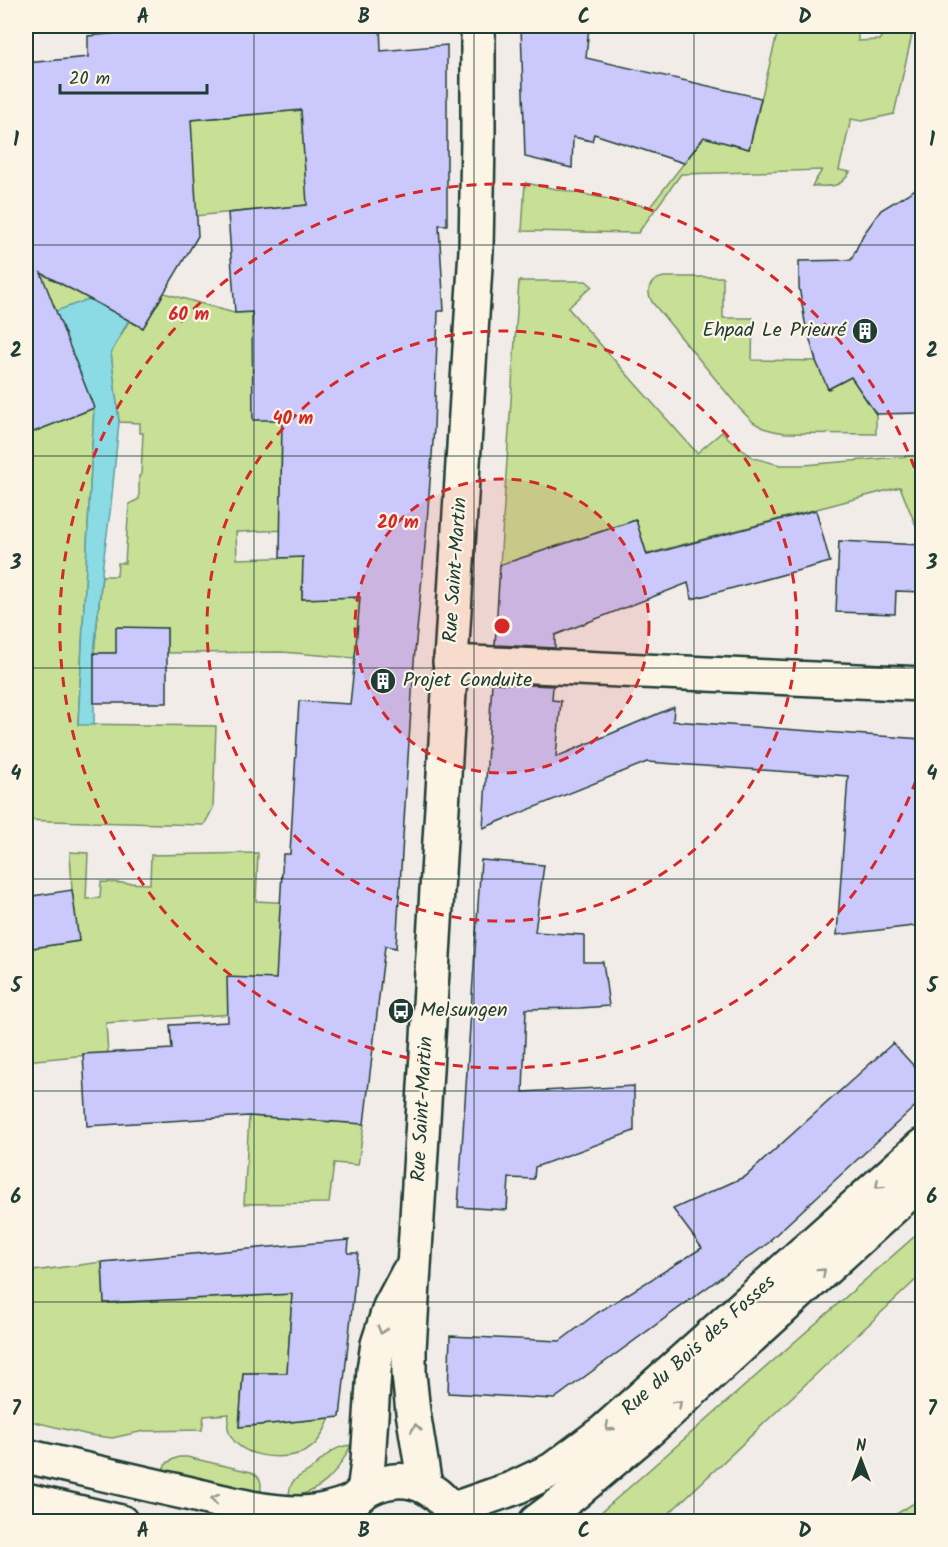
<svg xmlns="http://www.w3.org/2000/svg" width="948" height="1547" font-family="Kalam,sans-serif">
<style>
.green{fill:#c7e096;stroke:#738e65;stroke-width:1.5}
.water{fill:#8bdbe5;stroke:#609c9e;stroke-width:1.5}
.building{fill:#cbc8fb;stroke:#1f3d34;stroke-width:1.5}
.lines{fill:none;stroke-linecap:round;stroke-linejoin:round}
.minor-casing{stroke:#1f3d34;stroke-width:38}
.major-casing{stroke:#1f3d34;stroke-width:38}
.minor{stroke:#fcf5e5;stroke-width:33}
.major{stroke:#fcf5e5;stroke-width:33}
.oneway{stroke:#8e998c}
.grid{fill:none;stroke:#1f3d34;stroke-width:1.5;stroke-opacity:0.55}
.ring{fill:none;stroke:#d62828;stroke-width:3;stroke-dasharray:10 8}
.labels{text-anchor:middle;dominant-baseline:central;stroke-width:4.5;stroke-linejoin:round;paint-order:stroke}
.poi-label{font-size:20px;fill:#1f3d34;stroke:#fcf5e5;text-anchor:start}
.street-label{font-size:20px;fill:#1f3d34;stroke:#fcf5e5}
.centre{fill:#d62828;stroke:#fcf5e5;stroke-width:3}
.ring-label{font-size:18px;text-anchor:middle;font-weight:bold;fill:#d62828;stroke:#fcf5e5;stroke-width:4.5;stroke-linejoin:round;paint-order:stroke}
.neatline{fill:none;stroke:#1f3d34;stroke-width:2}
.grid-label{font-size:20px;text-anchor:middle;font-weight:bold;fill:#1f3d34}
</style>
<rect width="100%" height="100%" fill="#f2ece9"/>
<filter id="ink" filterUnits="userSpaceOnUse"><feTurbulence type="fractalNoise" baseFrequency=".0167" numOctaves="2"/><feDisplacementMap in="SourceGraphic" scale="12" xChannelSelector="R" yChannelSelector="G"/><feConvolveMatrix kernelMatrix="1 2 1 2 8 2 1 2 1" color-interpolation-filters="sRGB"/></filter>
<g filter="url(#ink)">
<g class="green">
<path d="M779 26H858V41L880 40 884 26H914L894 114 862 121 851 119 839 170 850 172C840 189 830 186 812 186L822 170 681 174 638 233 522 231 525 183 650 207 704 137 749 149Z"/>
<polygon points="361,105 304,158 306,182 359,200 154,220 191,120"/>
<polygon points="108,250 103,295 43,316 41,296 26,299 26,259"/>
<path d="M664 277H723V318H753L752 360 816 361 829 389 851 377 876 414V434L785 433 774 431 763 428 753 422 740 409 652 302C645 289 650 280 664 277Z"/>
<polygon points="519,281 586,281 592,286 568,308 697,453 722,432 737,446 754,458 780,465 804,465 922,455 922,533 919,533 900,487 647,554 635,520 500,565"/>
<polygon points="164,293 234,313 260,312 282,420 281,495 356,492 347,528 236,532 237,559 303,557 302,599 352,597 361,602 355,658 282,652 167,653 167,628 116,653 94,653 102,576 117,576 118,563 125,563 129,504 139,499 139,476 141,475 143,433 140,433 140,423 119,422 111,353 129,321 143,328"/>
<polygon points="94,408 78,724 216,726 213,808 204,825 49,821 26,820 26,435"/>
<polygon points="70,852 88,853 86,899 100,898 101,882 150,884 151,855 258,853 256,901 330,905 261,1012 106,1023 108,1053 26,1061 26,949 79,941 72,890"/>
<polygon points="249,1116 364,1124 358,1165 334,1163 329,1203 244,1204"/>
<polygon points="922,1230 922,1274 661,1521 591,1521"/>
<path d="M102 1262 104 1303 292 1294 287 1373H243L239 1427 330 1418C325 1429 320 1442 309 1449 288 1463 233 1459 228 1428 227 1424 229 1418 229 1414L204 1416 202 1430 144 1431 112 1438 89 1435 26 1420V1272Z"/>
<path d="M351 1445C337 1474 322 1493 289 1497 289 1492 290 1487 292 1483 297 1476 305 1474 311 1469 326 1457 331 1447 351 1445Z"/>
<path d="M179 1457H187L251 1472C264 1478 261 1485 260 1498L161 1475C164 1464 168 1461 179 1457Z"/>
<polygon points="922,1498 922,1521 885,1521"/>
<path d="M396 1513C406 1513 413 1515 421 1521H380Z"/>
</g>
<polygon class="water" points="180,27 166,122 153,274 111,353 119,422 111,505 103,563 94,653 94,725 78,725 94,408 75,361 26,380 26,322 103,294 131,32"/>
<g class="building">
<polygon points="191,26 380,26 381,51 447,45 447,225 439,225 444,311 438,311 434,428 426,535 414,662 396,948 385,946 364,1124 249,1116 87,1126 83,1054 172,1049 170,1025 228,1022 227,977 276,979 283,854 290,854 299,701 350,704 355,658 360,597 302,599 303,557 280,558 282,420 253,420 252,312 235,313 228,213 307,205 301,110 191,120 198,236 143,328 41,273 94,408 26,435 26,63 88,57 88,36"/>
<polygon points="521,26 589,26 586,58 761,98 749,149 704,137 684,163 594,134 592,141 573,137 572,168 525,157"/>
<polygon points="922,185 922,413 876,414 851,377 828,389 816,361 805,322 799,287 799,261 851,260 863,235 881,210"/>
<polygon points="816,510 830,562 692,599 688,583 555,635 555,648 495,645 500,565 636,520 647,555"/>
<polygon points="839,541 922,545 922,592 896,591 895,614 836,612"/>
<polygon points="116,627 167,628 167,703 94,703 94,653 116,653"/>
<polygon points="492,683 553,686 552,700 561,701 556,757 674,707 673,721 922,739 922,925 837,935 848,776 647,762 483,828"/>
<polygon points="481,860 544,865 535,932 584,935 584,962 603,962 609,1006 580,1008 526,1009 523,1092 634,1086 634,1131 535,1167 534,1179 509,1178 507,1210 458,1207"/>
<polygon points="72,890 79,941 26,949 26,897"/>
<polygon points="893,1043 922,1075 922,1100 770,1240 771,1241 554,1399 448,1393 450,1336 560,1341 597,1313 702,1248 673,1209 746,1176"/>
<polygon points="349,1240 348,1253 358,1253 340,1417 239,1427 243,1373 287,1373 292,1294 104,1303 102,1262"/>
</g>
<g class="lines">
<g class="minor-casing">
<g id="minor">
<polyline points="450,662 922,684"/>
<polyline points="425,1486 413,1412 409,1374 409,1349 476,250 478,138 478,26"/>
<polyline points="364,1492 368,1462 374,1370 378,1344 390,1307 408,1273"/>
</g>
</g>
<g class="major-casing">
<g id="major">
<path d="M26 1456C79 1468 133 1481 187 1493 224 1502 262 1513 300 1513 320 1513 336 1508 354 1501"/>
<polyline points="26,1500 121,1522"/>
<polyline points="451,1510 514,1488 552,1470 603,1432 922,1146"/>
<path d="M343 1520C346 1513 350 1505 355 1499 363 1491 373 1486 384 1483 416 1474 444 1493 457 1522"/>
<polyline points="536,1522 575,1493 647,1432 922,1181"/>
</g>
</g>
<use href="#minor" class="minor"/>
<use href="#major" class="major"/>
</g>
<defs><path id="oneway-chevron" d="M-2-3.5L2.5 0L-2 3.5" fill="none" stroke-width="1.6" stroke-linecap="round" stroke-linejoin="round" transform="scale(1.5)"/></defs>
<g class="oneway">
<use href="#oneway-chevron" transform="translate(879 1185) rotate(138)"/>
<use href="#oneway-chevron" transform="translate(822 1272) rotate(-42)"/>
<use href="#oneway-chevron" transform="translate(382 1330) rotate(107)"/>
<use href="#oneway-chevron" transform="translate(678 1404) rotate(-42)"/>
<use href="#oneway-chevron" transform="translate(609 1427) rotate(139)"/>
<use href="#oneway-chevron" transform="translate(416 1428) rotate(-98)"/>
<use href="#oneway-chevron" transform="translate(215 1499) rotate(-167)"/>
</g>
</g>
<path class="grid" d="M254 26V1522M474 26V1522M694 26V1522M26 245H922M26 456H922M26 668H922M26 879H922M26 1091H922M26 1302H922"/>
<circle cx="502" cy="626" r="147" fill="#d62828" fill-opacity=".12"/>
<g class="ring">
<circle cx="502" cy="626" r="147"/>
<circle cx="502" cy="626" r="295"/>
<path d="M922 763A442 442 0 1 1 922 489"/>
</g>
<defs>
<g id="building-disc" transform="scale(1.35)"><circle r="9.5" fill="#1f3d34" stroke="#fcf5e5"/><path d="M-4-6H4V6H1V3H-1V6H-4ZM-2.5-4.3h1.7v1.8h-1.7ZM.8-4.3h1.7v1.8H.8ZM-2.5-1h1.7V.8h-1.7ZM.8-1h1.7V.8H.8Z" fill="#fff"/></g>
<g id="bus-disc" transform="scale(1.35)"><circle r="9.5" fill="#1f3d34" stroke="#fcf5e5"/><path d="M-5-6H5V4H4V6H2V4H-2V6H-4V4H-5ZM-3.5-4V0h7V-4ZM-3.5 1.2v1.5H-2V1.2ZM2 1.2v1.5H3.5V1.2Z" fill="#fff"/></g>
</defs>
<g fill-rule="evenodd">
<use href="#building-disc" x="865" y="331"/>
<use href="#building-disc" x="383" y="681"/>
<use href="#bus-disc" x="401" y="1011"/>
</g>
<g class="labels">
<g class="poi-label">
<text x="846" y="331" text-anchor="end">Ehpad Le Prieuré</text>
<text x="403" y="681">Projet Conduite</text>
<text x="420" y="1011">Melsungen</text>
</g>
<g class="street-label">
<text transform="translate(456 570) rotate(-86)">Rue Saint-Martin</text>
<text transform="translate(423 1109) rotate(-87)">Rue Saint-Martin</text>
<text transform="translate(699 1346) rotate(-42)">Rue du Bois des Fosses</text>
</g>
</g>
<circle cx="502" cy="626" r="9" class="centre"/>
<g class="ring-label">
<text x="189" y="320">60 m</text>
<text x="293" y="424">40 m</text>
<text x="398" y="528">20 m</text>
</g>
<rect width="948" height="1547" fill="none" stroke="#fcf5e5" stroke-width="66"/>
<g transform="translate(861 1460)" stroke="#fcf5e5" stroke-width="4.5" paint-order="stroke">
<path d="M0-4.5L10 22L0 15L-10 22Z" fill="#1f3d34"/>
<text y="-9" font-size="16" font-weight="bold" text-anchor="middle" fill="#1f3d34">N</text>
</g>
<path d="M60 84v9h147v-9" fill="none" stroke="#1f3d34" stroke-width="3"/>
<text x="69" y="84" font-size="18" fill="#1f3d34" stroke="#fcf5e5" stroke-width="4.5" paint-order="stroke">20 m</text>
<rect x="33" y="33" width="882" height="1481" class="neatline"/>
<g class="grid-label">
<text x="143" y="23">A</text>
<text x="364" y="23">B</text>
<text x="584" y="23">C</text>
<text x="805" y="23">D</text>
<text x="16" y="146">1</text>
<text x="932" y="146">1</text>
<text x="16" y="357">2</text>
<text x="932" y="357">2</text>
<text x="16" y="569">3</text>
<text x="932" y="569">3</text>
<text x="16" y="780">4</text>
<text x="932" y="780">4</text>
<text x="16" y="992">5</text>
<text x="932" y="992">5</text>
<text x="16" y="1203">6</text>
<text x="932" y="1203">6</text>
<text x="16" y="1415">7</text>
<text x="932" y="1415">7</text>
<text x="143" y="1537">A</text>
<text x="364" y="1537">B</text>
<text x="584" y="1537">C</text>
<text x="805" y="1537">D</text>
</g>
</svg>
